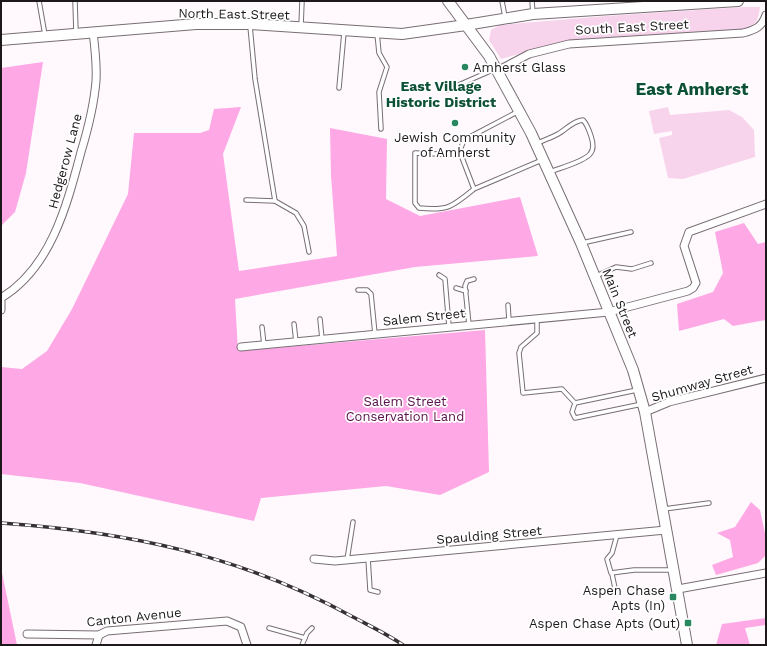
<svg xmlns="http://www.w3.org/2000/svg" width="767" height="646" font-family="'Work Sans',sans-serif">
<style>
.green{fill:#f8d3ec}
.forest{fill:#fea8e6}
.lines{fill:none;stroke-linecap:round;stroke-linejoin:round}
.service-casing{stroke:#776e74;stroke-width:5.5}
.minor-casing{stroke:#776e74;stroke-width:9}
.secondary-casing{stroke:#776e74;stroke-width:12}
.service{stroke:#fff;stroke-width:3.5}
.minor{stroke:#fff;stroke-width:7}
.secondary{stroke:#fff;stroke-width:10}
.rail-casing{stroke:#363234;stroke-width:3.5}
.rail{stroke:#fff;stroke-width:2;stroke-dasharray:6;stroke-linecap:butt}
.poi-dot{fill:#298860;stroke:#fff;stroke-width:1.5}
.labels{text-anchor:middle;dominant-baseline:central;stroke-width:3.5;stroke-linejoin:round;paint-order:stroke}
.street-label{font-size:13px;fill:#1d191b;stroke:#fff}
.poi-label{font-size:13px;fill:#1d191b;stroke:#fff;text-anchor:end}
.park-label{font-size:13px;fill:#5a104c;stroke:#fff}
.neighbourhood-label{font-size:14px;font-weight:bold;fill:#0c5136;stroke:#fff}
.district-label{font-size:17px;font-weight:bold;fill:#0c5136;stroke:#fff}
</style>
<rect width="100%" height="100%" fill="#fff9fd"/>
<g class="green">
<path d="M744 7H760C758 21 756 26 742 30L563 42 501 59 489 40 491 30 500 25 607 16Z"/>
<polygon points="668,107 670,115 729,110 742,117 754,130 755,157 683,179 668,178 659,138 672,135 672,131 654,134 649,111"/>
</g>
<g class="forest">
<polygon points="43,62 26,173 15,212 1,226 1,68"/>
<polygon points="241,107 223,154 239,271 337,256 331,176 330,128 387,139 386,199 420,216 520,197 538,256 415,267 235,299 238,351 485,330 489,472 440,495 386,486 261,498 254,521 80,483 1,474 1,367 22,369 47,351 72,309 128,194 134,133 200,133 209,130 214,109"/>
<polygon points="744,223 758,244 766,242 766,320 733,326 724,319 679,331 677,304 713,292 723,273 715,232"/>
<polygon points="751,502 760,510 766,538 766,555 758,563 716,575 712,565 733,557 730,540 717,533 735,527"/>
<polygon points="1,568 17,645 1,645"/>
<polygon points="766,618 766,625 745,628 750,645 716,645 722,624"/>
</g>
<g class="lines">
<g class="service-casing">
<g id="service">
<polyline points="39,1 45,35"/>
<polyline points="75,1 76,33"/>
<polyline points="502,1 505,17"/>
<polyline points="532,1 533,14"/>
<polyline points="250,26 255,79 275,201"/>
<polyline points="301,27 302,1"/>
<polyline points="377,33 379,53 387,67 379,92 381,129"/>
<polyline points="339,88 344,32"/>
<polyline points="447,90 495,69"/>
<path d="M536 144C543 140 551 138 558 134 566 130 572 121 583 120 587 124 589 130 591 136 593 142 594 150 590 154 583 162 560 168 550 172"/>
<polyline points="458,155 464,140 519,111"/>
<path d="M474 189C452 207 448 211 419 208L415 203V153L461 155 474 189 542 160"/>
<polyline points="246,200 275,201 296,213 304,226 309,252"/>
<polyline points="582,243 631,232"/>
<polyline points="439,275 445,279 449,327"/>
<polyline points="596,276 616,267 632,269 651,263"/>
<polyline points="456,288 466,291"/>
<polyline points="358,290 367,290 371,294 375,334"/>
<polyline points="508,305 509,321"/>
<polyline points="320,319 322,339"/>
<polyline points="537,319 537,333 521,347 519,353 523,393 562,389 575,403 637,390"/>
<polyline points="294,324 296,342"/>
<polyline points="469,325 465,286 467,281 474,279"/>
<polyline points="262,327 264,345"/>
<polyline points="575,403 572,412 575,418 642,404"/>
<polyline points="664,509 709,503"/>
<polyline points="617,535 612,553 607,559 611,573 634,570 673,570"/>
<polyline points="368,558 370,590 378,592"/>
<polyline points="347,560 353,522"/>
<polyline points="612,574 616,593"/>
<polyline points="269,628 305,638"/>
<polyline points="302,645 307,633 312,628"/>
</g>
</g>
<g class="minor-casing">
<g id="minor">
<path d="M497 71 529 54 569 44 743 33C755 30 762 27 766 15"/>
<path d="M1 298C51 268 67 205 81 152 88 129 94 105 96 81 97 65 95 48 93 32"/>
<polyline points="1,301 1,310"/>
<polyline points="241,347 609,312 688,291 693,288 696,283 684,246 689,232 766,204"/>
<polyline points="645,412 669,402 766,378"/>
<polyline points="314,559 335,561 666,530"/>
<polyline points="678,589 766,573"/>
<polyline points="27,634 99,635 107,631 227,621 241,627 247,645"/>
<polyline points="96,645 99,635"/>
</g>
</g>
<g class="secondary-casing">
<g id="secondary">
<polyline points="448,1 489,56 531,133 581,243 633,370 645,412 687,645"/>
<polyline points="1,40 196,24 250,24 402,34 466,25 533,14 738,1"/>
</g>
</g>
<use href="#service" class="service"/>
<use href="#minor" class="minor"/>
<use href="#secondary" class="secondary"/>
<g class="rail-casing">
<path id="rail" d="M1 523C128 532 240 555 353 617 370 626 387 634 403 645"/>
</g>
<use href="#rail" class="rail"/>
</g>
<g class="poi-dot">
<circle cx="465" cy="67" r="4"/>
<circle cx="455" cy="123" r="4"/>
<rect x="669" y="593" width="8" height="8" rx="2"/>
<rect x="684" y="619" width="8" height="8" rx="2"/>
</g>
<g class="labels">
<g class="street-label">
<text transform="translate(234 14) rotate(1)">North East Street</text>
<text transform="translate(632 27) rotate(-3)">South East Street</text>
<text transform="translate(65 161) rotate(-75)">Hedgerow Lane</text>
<text transform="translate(620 303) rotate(68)">Main Street</text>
<text transform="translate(424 317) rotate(-6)">Salem Street</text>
<text transform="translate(702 383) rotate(-16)">Shumway Street</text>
<text transform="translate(489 535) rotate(-5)">Spaulding Street</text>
<text transform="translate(134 617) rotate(-6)">Canton Avenue</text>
</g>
<g class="poi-label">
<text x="473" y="67" text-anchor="start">Amherst Glass</text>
<text x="455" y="137" text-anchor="middle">Jewish Community<tspan x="455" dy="15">of Amherst</tspan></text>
<text x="665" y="590">Aspen Chase<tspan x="665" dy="15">Apts (In)</tspan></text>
<text x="680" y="623">Aspen Chase Apts (Out)</text>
</g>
<g class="park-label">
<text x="405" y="401">Salem Street<tspan x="405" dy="15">Conservation Land</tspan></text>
</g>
<g class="neighbourhood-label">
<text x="441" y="86">East Village<tspan x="441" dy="16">Historic District</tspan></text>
</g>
<g class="district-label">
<text x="692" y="89">East Amherst</text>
</g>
</g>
<rect width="767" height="646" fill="none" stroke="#1d191b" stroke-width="4"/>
</svg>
